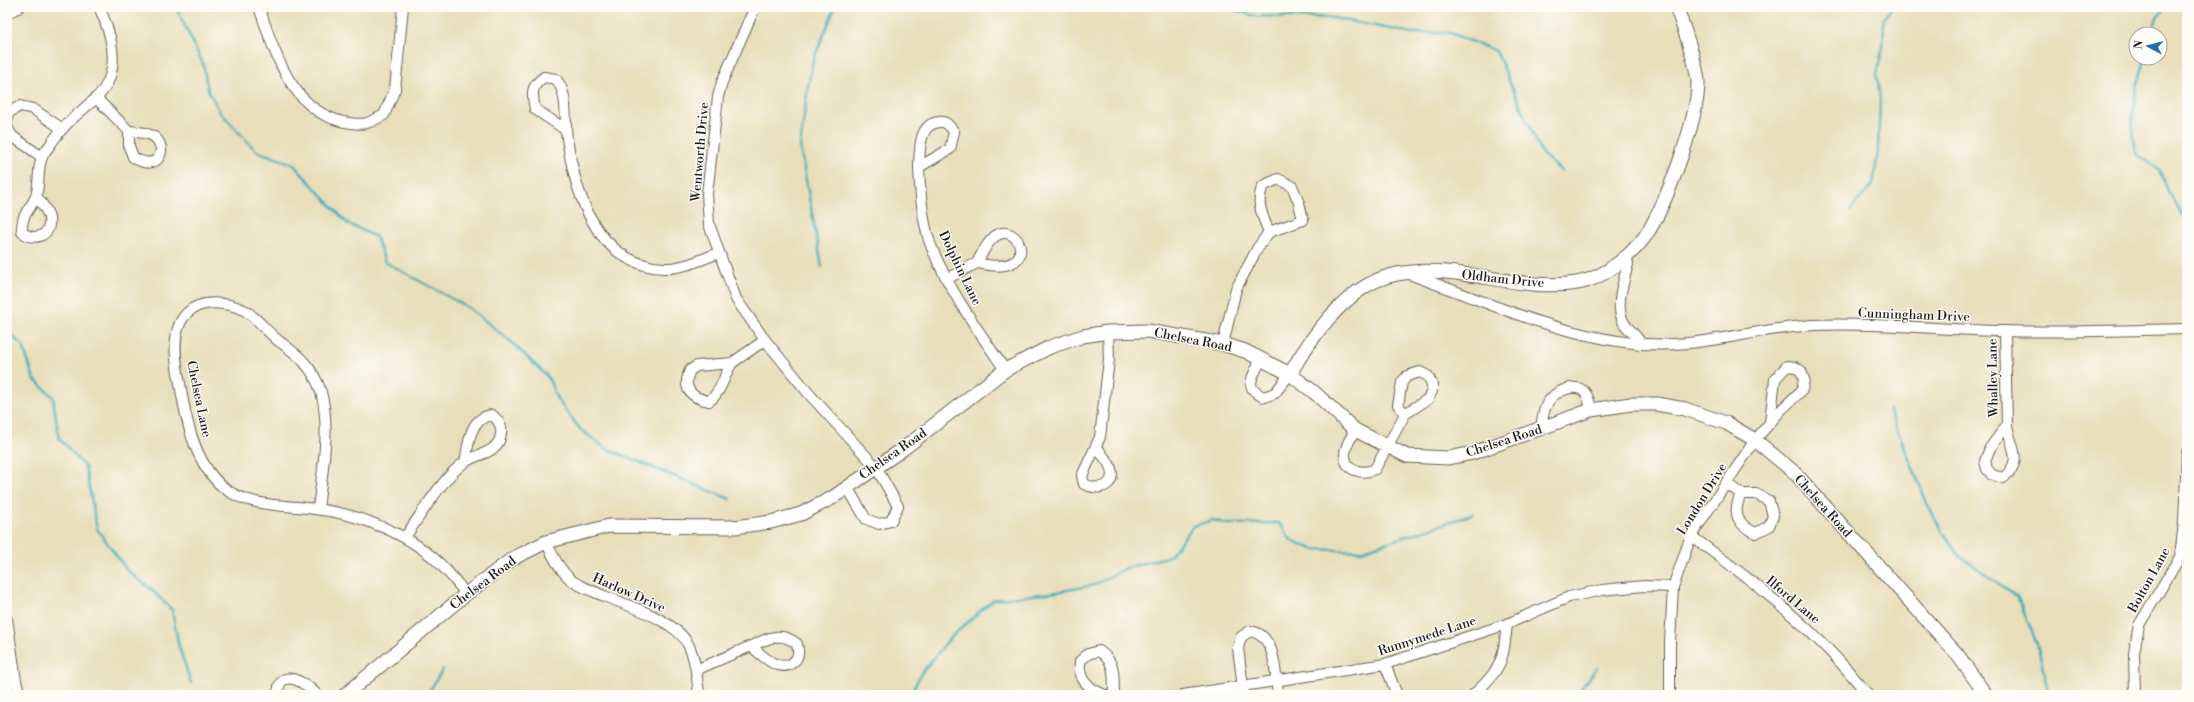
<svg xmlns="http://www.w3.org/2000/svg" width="2194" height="702" font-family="'Libre Bodoni',serif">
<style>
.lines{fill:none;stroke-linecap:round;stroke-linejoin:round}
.stream{stroke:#3babb7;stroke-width:2.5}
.minor-casing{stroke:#636053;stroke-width:12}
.tertiary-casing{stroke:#636053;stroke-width:15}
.minor{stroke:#fff;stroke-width:10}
.tertiary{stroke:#fff;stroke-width:13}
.labels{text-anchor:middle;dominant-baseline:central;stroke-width:3;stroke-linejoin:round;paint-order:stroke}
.street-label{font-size:13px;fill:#1c1c1c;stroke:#fdfcf7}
</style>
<rect width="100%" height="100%" fill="#fdfcf7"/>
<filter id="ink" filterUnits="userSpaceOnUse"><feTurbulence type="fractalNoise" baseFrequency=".025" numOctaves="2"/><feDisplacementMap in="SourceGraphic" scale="8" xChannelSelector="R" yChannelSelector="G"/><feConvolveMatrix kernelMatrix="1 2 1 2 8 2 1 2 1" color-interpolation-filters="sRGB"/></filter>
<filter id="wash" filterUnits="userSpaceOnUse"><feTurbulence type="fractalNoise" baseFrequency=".012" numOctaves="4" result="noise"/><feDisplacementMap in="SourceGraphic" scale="16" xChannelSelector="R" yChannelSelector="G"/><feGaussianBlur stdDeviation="0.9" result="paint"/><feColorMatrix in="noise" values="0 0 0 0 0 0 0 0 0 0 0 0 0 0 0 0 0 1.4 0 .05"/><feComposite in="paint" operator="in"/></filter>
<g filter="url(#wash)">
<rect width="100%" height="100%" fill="#e8deba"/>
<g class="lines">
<g class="stream">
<polyline points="176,7 203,64 208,90 220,112 256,151 293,164 347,223 376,237 385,262 469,308 509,340 548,377 557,399 580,429 605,448 730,499"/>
<polyline points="1189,7 1229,9 1255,16 1333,18 1412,33 1450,33 1496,51 1542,154 1561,171"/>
<polyline points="2152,34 2157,17 2165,7"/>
<path d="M2146 58C2134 93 2128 117 2137 155L2160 169 2169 194 2185 219"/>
<polyline points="1850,211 1873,184 1878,152 1880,99 1877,73 1883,47 1884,18 1892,7"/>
<polyline points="822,267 800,147 807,92 813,61 835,7"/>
<polyline points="7,331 23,346 34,379 53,397 59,438 85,467 97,529 127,570 153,591 172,610 179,647 191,683"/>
<polyline points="1889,409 1931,513 1957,553 2018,598 2037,644 2049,695"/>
<polyline points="427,695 443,669"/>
<polyline points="911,695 920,675 950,638 993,600 1057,592 1094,585 1126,568 1170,556 1193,526 1213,520 1227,524 1279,523 1291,540 1313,549 1361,551 1474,514"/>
<polyline points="1576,695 1597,668"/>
</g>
</g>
</g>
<g filter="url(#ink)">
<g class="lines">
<g class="minor-casing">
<g id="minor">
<path d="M259 7C274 50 290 108 340 121 348 123 359 125 367 123 373 121 378 118 384 115L395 89 403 7"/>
<polyline points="755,7 722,82 718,97 707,194 709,224 736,299 765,340 810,395 876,467 898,506 891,521 879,524 866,519 847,487"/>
<path d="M96 98 129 131V146L133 157C162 176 171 141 148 134 142 132 135 132 129 131"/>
<polyline points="7,121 8,113 20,106 33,109 61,128"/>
<polyline points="7,127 12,136 42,157"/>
<path d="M566 130 535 109C532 94 530 87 544 77L556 79C569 95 564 118 567 138 575 193 596 264 663 268 681 269 701 260 718 253"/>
<path d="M919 167C920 151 918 124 939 122 946 121 950 126 954 132L950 149 919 167C920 192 922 220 930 243 947 288 978 330 1005 370"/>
<path d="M36 196C41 203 48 210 49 218 52 236 34 242 22 232 21 213 30 211 36 196 40 184 37 169 42 157 44 152 49 147 52 142 64 124 79 113 95 99 123 74 113 37 99 7"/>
<path d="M1626 257 1628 264C1624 281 1614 306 1624 323 1629 331 1638 336 1641 344"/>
<path d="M1409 274C1479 299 1550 332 1624 342 1693 352 1747 329 1814 325 1877 322 1941 330 2004 331 2065 333 2126 330 2187 329"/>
<path d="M948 278 977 263H978C1044 279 1019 217 994 237 986 244 981 255 977 263"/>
<path d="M2005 331 2007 425 1990 448 1985 461 1987 469 1992 475 2003 478C2025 460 2010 447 2007 425"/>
<path d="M1223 344 1236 289 1257 249 1269 232 1303 220 1299 203 1292 186 1278 179 1263 186C1255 202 1263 217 1269 232"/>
<path d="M1261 360C1253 376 1242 388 1264 397L1275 393 1290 374"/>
<path d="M732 363C724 375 721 393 709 401 690 398 682 388 690 370L697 366 732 363 765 340"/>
<path d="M1541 429C1542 420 1543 410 1548 402 1555 391 1578 381 1586 394 1589 398 1590 405 1591 410"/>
<path d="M1355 430C1351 438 1345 446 1345 454 1344 471 1363 475 1375 469L1405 414 1428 399 1432 391V384L1428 376 1420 372 1407 376 1402 382 1398 405 1405 414"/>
<path d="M1096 446C1100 452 1105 458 1109 464 1119 484 1101 493 1084 484L1082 476 1100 437 1109 359 1108 332"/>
<path d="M1726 483 1741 494H1756L1769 501 1773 516 1769 526 1756 533C1737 525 1732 513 1741 494"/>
<path d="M318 509C322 472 331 428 321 392 318 382 311 370 304 362 296 353 285 346 275 338 265 329 255 316 244 310 227 302 201 299 187 313 171 329 175 358 179 378 185 415 193 463 224 488 248 507 286 505 315 509 360 514 413 535 444 568 452 576 459 585 466 594"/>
<path d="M1691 536C1755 582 1819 632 1868 695"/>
<path d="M405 537C421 515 443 477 465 462 476 454 493 454 499 441 504 430 500 421 492 415 469 418 469 443 465 462"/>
<path d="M546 542C553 556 559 569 571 580 580 587 593 591 604 596 629 606 675 620 688 644 696 660 697 678 699 695"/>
<polyline points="7,619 16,681 20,695"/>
<polyline points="1385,664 1397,695"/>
<path d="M696 670 751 646C761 654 778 673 792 663 799 658 799 652 797 644 781 630 767 639 751 646"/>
<path d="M278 695C278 665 307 683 317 695"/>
<path d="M1105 695C1088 688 1078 681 1080 661L1088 654 1099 651C1117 663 1113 676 1114 695"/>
<polyline points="1183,695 1385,664 1507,624 1569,597 1602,590 1644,586 1673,587"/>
<path d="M1244 695 1238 648 1241 637 1250 631C1277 635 1275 673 1278 695"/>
<path d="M1473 695C1502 669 1503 661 1507 624"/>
<polyline points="1670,695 1670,642 1673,587 1691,536 1755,440 1782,409 1802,390 1804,379 1801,371 1795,367 1787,366 1775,379 1770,422"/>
<polyline points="2135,695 2134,653 2139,625 2180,557 2184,522 2187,452"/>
</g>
</g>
<g class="tertiary-casing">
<g id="tertiary">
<polyline points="7,11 17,7"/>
<path d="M1290 374C1310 338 1347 287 1389 276 1450 259 1514 293 1577 283 1604 279 1638 251 1651 227 1669 195 1698 119 1698 83 1698 68 1682 22 1676 7"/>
<polyline points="345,695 466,594 512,559 546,542 609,526 735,527 771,522 801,514 832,498 903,449 1005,370 1050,347 1083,336 1108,332 1148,331 1223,344 1245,351 1290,374 1315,393 1355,430 1407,456 1448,458 1473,453 1591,410 1631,404 1656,404 1685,409 1726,423 1755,440 1795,473 1957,654 1986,695"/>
</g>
</g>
<use href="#minor" class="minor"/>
<use href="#tertiary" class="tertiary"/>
</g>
</g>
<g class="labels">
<g class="street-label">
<text transform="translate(700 152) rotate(-85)">Wentworth Drive</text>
<text transform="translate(960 268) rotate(64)">Dolphin Lane</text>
<text transform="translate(1503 279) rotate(6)">Oldham Drive</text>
<text transform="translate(1914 315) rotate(2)">Cunningham Drive</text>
<text transform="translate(1193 340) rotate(11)">Chelsea Road</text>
<text transform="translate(1993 378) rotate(-91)">Whalley Lane</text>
<text transform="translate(199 399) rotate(78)">Chelsea Lane</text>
<text transform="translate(1504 441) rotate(-18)">Chelsea Road</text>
<text transform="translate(893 454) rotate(-35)">Chelsea Road</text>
<text transform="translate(1702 499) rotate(-58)">London Drive</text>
<text transform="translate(1823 506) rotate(48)">Chelsea Road</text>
<text transform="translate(2149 580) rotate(-61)">Bolton Lane</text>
<text transform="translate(483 583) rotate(-37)">Chelsea Road</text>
<text transform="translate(629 593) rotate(24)">Harlow Drive</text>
<text transform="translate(1793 600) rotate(40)">Ilford Lane</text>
<text transform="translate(1427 636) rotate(-18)">Runnymede Lane</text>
</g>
</g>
<rect width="2194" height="702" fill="none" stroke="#fdfcf7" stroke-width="24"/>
<g transform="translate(2148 46) rotate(277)"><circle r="19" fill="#fdfcf7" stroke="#a3a29f"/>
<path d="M0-3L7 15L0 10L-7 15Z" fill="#1f6fb2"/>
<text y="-6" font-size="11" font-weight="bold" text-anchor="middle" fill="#1c1c1c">N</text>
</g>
</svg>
